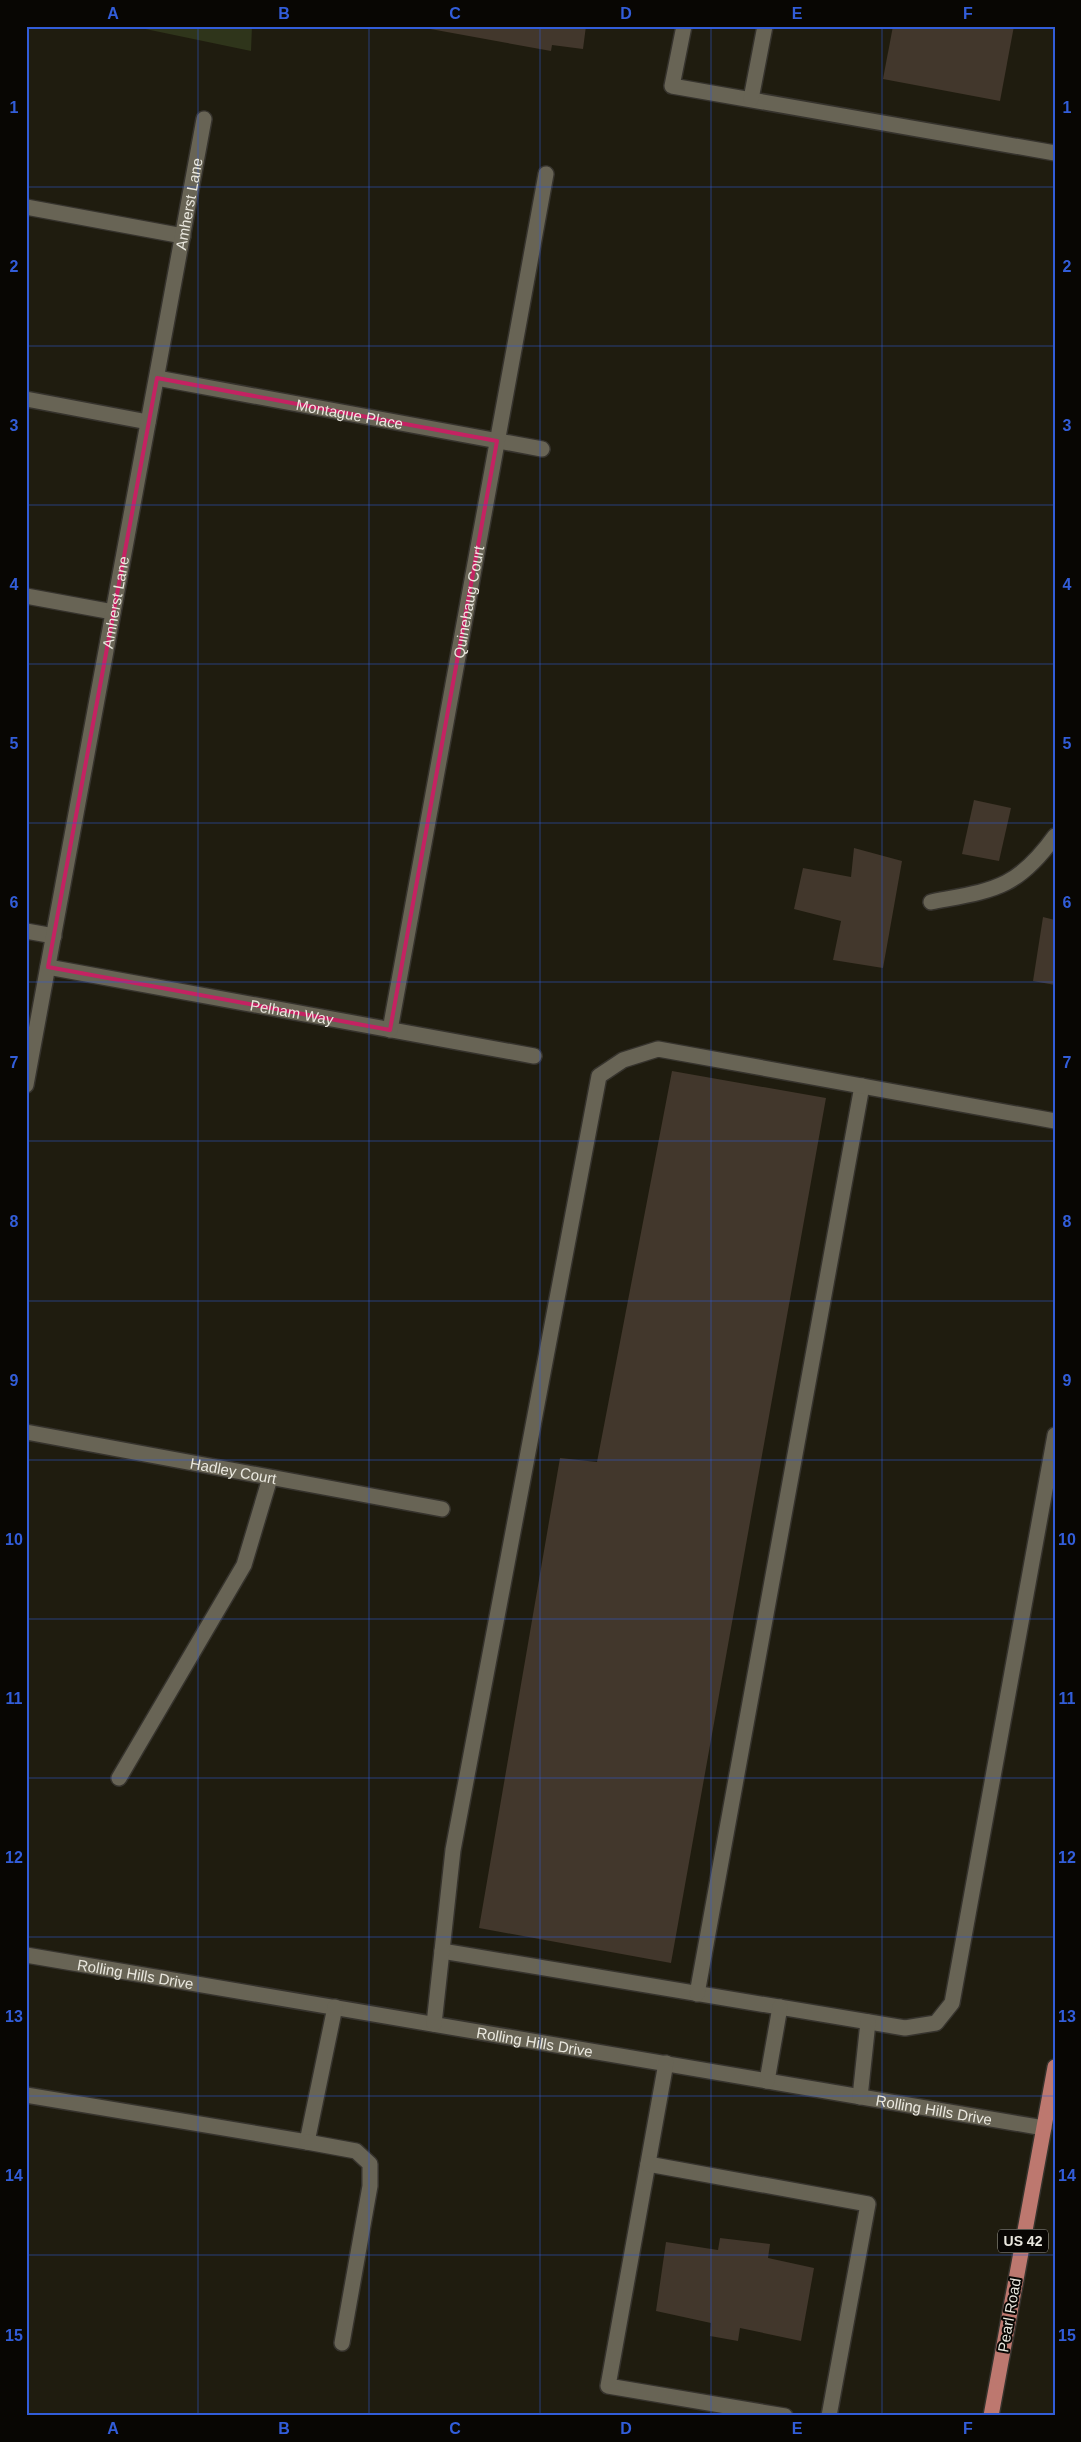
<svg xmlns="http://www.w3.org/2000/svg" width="1081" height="2442" font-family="Helvetica,sans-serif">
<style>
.green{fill:#2f351b}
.building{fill:#42372c}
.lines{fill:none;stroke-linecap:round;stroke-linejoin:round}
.minor-casing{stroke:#36332d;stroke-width:18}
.major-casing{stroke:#36332d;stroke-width:18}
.minor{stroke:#686455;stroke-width:15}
.major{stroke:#bd786f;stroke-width:15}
.marked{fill:none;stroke:#c42262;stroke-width:4;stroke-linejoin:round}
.grid{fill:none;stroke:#325dd9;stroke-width:1;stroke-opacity:0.55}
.labels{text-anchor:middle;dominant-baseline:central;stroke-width:4;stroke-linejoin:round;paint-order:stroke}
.shield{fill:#080603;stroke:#a6a49d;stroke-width:1}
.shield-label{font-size:14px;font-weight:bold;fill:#eae8df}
.street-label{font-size:15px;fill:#eae8df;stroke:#080603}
.neatline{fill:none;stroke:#325dd9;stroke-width:2}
.grid-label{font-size:16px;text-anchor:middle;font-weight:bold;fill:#325dd9}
</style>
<rect width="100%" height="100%" fill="#1f1c0f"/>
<polygon class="green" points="131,26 252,26 251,51"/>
<g class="building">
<polygon points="414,26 586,26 583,49 552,45 551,51"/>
<polygon points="893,26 1014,26 1000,101 883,79"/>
<polygon points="974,800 1011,808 999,861 962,854"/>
<polygon points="854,848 902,861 883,968 833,960 841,921 794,909 803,868 851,877"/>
<polygon points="1043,917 1055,920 1055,985 1033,981"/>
<polygon points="672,1071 826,1098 671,1963 479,1928 560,1458 597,1462"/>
<polygon points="720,2238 770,2244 768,2258 814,2268 801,2341 740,2328 738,2341 710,2336 711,2323 656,2311 666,2242 718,2250"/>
</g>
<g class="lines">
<g class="minor-casing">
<g id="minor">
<polyline points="684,26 672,86 1055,153"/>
<polyline points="751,99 765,26"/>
<polyline points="26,207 183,236"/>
<path id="s1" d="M157 378 542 449"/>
<polyline points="26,399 148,422"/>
<polyline points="26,596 113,612"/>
<path d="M931 902C993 890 1016 890 1055 836"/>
<polyline points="26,931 54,936"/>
<path id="s2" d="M48 967 534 1056"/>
<path id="s3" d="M390 1030 546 174"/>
<path id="s4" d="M26 1085 204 119"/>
<path id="s5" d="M26 1432 442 1509"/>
<polyline points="119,1778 244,1565 270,1478"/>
<polyline points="442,1951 905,2028 936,2023 952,2003 1055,1435"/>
<path id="s6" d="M26 1955 1044 2128"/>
<polyline points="697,1994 862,1086"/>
<polyline points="434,2024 453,1850 599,1076 623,1060 658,1049 1055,1121"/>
<polyline points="666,2063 608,2386 785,2416"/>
<polyline points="767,2081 780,2007"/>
<polyline points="26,2095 307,2142 335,2007"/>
<polyline points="860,2097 868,2022"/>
<polyline points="307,2142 356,2151 370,2164 370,2186 342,2343"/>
<polyline points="648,2164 868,2204 829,2416"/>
</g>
</g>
<g class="major-casing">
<polyline id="major" points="991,2416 1055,2067"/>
</g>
<use href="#minor" class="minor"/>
<use href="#major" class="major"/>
</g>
<path class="marked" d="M157 378 497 441 390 1030 48 967Z"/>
<path class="grid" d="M198 26V2416M369 26V2416M540 26V2416M711 26V2416M882 26V2416M26 187H1055M26 346H1055M26 505H1055M26 664H1055M26 823H1055M26 982H1055M26 1141H1055M26 1301H1055M26 1460H1055M26 1619H1055M26 1778H1055M26 1937H1055M26 2096H1055M26 2255H1055"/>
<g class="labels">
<rect class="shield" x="998" y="2229.5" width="50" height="23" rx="4"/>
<g class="shield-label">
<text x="1023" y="2241">US 42</text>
</g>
<g class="street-label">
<text stroke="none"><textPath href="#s4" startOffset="896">Amherst Lane</textPath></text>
<text stroke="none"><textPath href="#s1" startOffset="196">Montague Place</textPath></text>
<text stroke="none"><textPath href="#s4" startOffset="491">Amherst Lane</textPath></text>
<text stroke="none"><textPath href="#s3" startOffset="435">Quinebaug Court</textPath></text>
<text stroke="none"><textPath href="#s2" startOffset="248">Pelham Way</textPath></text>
<text stroke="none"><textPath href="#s5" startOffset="211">Hadley Court</textPath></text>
<text stroke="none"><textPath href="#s6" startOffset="111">Rolling Hills Drive</textPath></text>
<text stroke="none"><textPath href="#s6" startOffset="516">Rolling Hills Drive</textPath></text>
<text stroke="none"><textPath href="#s6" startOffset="921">Rolling Hills Drive</textPath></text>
<text transform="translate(1009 2315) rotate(-80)">Pearl Road</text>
</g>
</g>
<rect width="1081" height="2442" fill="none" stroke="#080603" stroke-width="55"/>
<rect x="28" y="28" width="1026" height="2386" class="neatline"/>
<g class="grid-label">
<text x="113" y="19">A</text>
<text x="284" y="19">B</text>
<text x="455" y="19">C</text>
<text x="626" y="19">D</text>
<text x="797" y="19">E</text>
<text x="968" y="19">F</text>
<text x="14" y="113">1</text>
<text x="1067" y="113">1</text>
<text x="14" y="272">2</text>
<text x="1067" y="272">2</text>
<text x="14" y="431">3</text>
<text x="1067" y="431">3</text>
<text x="14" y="590">4</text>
<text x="1067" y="590">4</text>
<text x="14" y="749">5</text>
<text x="1067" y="749">5</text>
<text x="14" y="908">6</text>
<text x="1067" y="908">6</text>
<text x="14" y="1068">7</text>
<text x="1067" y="1068">7</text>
<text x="14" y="1227">8</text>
<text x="1067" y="1227">8</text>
<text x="14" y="1386">9</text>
<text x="1067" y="1386">9</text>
<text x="14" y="1545">10</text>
<text x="1067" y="1545">10</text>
<text x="14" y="1704">11</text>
<text x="1067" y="1704">11</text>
<text x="14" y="1863">12</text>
<text x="1067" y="1863">12</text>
<text x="14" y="2022">13</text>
<text x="1067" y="2022">13</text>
<text x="14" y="2181">14</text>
<text x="1067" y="2181">14</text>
<text x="14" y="2341">15</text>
<text x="1067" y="2341">15</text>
<text x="113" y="2434">A</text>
<text x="284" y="2434">B</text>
<text x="455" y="2434">C</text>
<text x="626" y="2434">D</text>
<text x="797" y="2434">E</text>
<text x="968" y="2434">F</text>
</g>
</svg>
